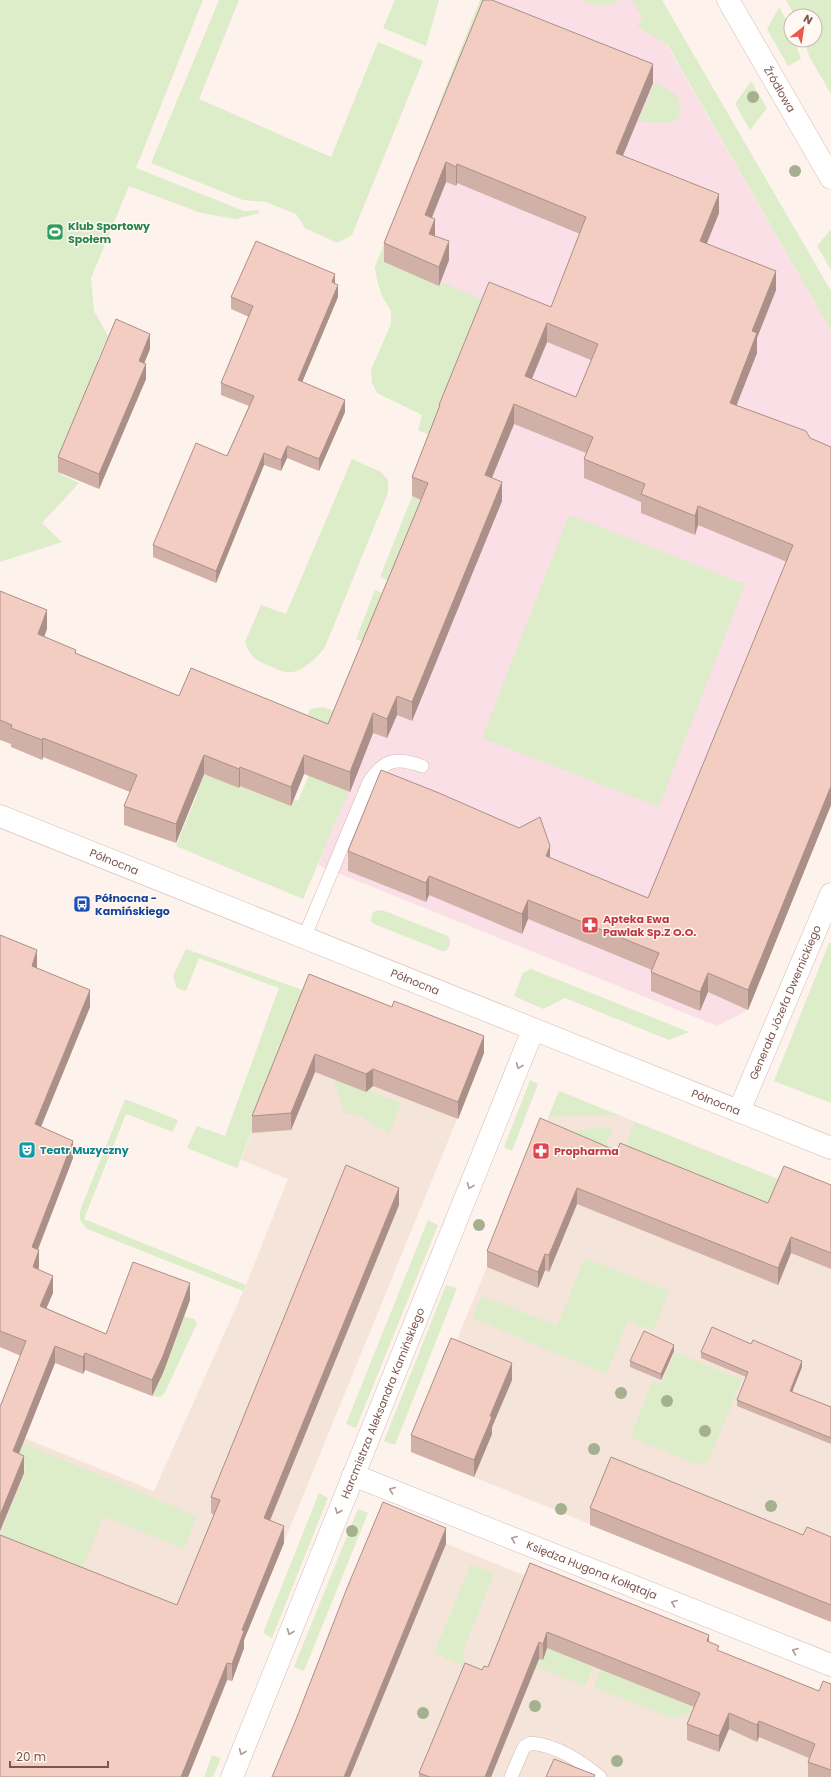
<svg xmlns="http://www.w3.org/2000/svg" width="831" height="1777" font-family="Poppins,sans-serif">
<style>
.residential{fill:#f5e4da}
.medical{fill:#fbdfe7}
.green{fill:#ddecc9}
.lines{fill:none;stroke-linecap:round;stroke-linejoin:round}
.lane-casing{stroke:#d3bbb3;stroke-width:14}
.street-casing{stroke:#d3bbb3;stroke-width:23}
.secondary-casing{stroke:#d8bcb3;stroke-width:23}
.lane{stroke:#fff;stroke-width:13}
.street{stroke:#fff;stroke-width:22}
.secondary{stroke:#fff;stroke-width:22}
.tree{fill:#a4b08e}
.wall{fill:#d1b0a7;fill-rule:evenodd}
.shaded-wall{fill:#aa9088}
.building{fill:#f3cdc2;stroke:#aa9088;fill-rule:evenodd}
.oneway{stroke:#af9994}
.labels{text-anchor:middle;dominant-baseline:central;stroke-width:3;stroke-linejoin:round;paint-order:stroke}
.street-label{font-size:11px;fill:#7a554d;stroke:#fff8f3}
.leisure-label{font-size:11px;font-weight:bold;fill:#27864d;stroke:#fff8f3;text-anchor:start}
.transit-label{font-size:11px;font-weight:bold;fill:#164399;stroke:#fff8f3;text-anchor:start}
.health-label{font-size:11px;font-weight:bold;fill:#be3a42;stroke:#fff8f3;text-anchor:start}
.culture-label{font-size:11px;font-weight:bold;fill:#0d838f;stroke:#fff8f3;text-anchor:start}
</style>
<rect width="100%" height="100%" fill="#fdf3ec"/>
<g class="residential">
<polygon points="309,992 484,1053 188,1777 0,1777 0,1428 154,1491 246,1285 288,1179 241,1160"/>
<polygon points="559,1091 831,1200 831,1621 411,1452"/>
<polygon points="383,1518 831,1700 831,1777 278,1777"/>
</g>
<polygon class="medical" points="491,0 641,0 831,331 831,805 748,1010 717,1026 318,865 477,478 442,283 440,286 384,262"/>
<g class="green">
<polygon points="0,0 203,0 136,168 244,211 259,210 259,213 236,219 201,213 129,186 91,278 94,311 108,336 97,361 105,365 60,474 79,483 42,523 62,542 0,562"/>
<polygon points="219,0 239,0 199,99 331,157 378,42 423,61 352,235 337,243 305,228 296,214 266,202 243,200 151,163"/>
<polygon points="395,0 439,0 426,46 383,28"/>
<polygon points="480,0 491,0 384,262 440,286 442,282 489,302 443,441 418,430 422,415 377,393 372,383 371,370 391,324 391,311 382,296 377,280 375,267"/>
<path d="M582 0H621C607 6 596 8 582 0Z"/>
<polygon points="632,0 662,0 831,291 831,331 667,44 637,27 642,17"/>
<polygon points="786,0 831,0 831,94 809,56 804,40 815,40 815,16 795,16"/>
<path d="M779 7C785 18 791 27 791 40H794L801 59 788 66 767 29Z"/>
<polygon points="751,81 767,108 750,130 735,104"/>
<path d="M655 83C673 91 683 95 679 118L669 123 638 122Z"/>
<polygon points="831,229 831,270 817,246"/>
<path d="M352 459 381 472 388 480V493L325 647C317 658 300 675 285 672 280 671 275 668 270 666 255 660 251 658 245 642L261 605 286 614Z"/>
<polygon points="413,494 429,501 395,584 380,577"/>
<polygon points="569,515 745,584 659,807 482,738"/>
<polygon points="375,590 390,596 370,645 356,639"/>
<polygon points="323,707 342,714 349,791 303,899 176,846 197,795 164,746 298,801 328,730 306,720 310,709"/>
<path d="M382 910 448 936C452 943 450 945 446 951H442L374 924 371 921 372 915 375 911Z"/>
<polygon points="829,943 831,943 831,1103 774,1081"/>
<polygon points="186,949 309,992 237,1168 187,1148 197,1126 225,1136 279,988 199,958 186,991 177,988 173,976"/>
<polygon points="531,969 689,1032 669,1040 565,998 543,1009 514,996 523,973"/>
<polygon points="333,1077 401,1103 389,1134 361,1116 344,1113"/>
<polygon points="530,1080 538,1084 512,1151 504,1147"/>
<polygon points="559,1091 618,1115 549,1117"/>
<path d="M125 1099 178 1120 173 1132 126 1114 84 1219 246 1285 243 1291 87 1229C80 1222 78 1218 81 1208Z"/>
<polygon points="635,1122 784,1182 768,1219 620,1159"/>
<polygon points="613,1127 601,1157 541,1133"/>
<polygon points="428,1220 438,1225 356,1428 346,1424"/>
<polygon points="585,1258 669,1291 653,1331 628,1320 606,1374 472,1318 482,1296 557,1326"/>
<polygon points="446,1285 457,1288 395,1445 384,1441"/>
<polygon points="184,1316 194,1319 197,1323 164,1394 160,1397 152,1396 163,1373"/>
<polygon points="675,1352 742,1380 707,1463 696,1464 631,1437 652,1381 661,1384"/>
<polygon points="4,1435 197,1516 184,1549 104,1516 74,1588 0,1607 0,1536 27,1467 0,1458"/>
<polygon points="319,1493 328,1498 272,1638 263,1633"/>
<polygon points="358,1509 368,1513 304,1671 294,1667"/>
<polygon points="471,1564 494,1573 463,1651 466,1667 434,1653"/>
<polygon points="504,1645 542,1660 547,1648 593,1666 585,1686 506,1655"/>
<polygon points="600,1669 701,1710 672,1718 594,1687"/>
<polygon points="212,1755 221,1758 213,1777 204,1777"/>
</g>
<g class="lines">
<g class="lane-casing">
<g id="lane">
<path d="M304 938 369 782C384 759 397 757 422 766"/>
<path d="M511 1777 524 1747 531 1743C558 1746 579 1760 600 1777"/>
</g>
</g>
<g class="street-casing">
<g id="street">
<path id="s1" d="M739 1111 831 894"/>
<path id="s2" d="M353 1475 831 1665"/>
<path id="s3" d="M232 1777 533 1030"/>
</g>
</g>
<g class="secondary-casing">
<g id="secondary">
<path id="s4" d="M728 0 831 178"/>
<path id="s5" d="M0 816 831 1148"/>
</g>
</g>
<use href="#lane" class="lane"/>
<use href="#street" class="street"/>
<use href="#secondary" class="secondary"/>
</g>
<g class="tree">
<circle cx="753" cy="97" r="6"/>
<circle cx="795" cy="171" r="6"/>
<circle cx="479" cy="1225" r="6"/>
<circle cx="621" cy="1393" r="6"/>
<circle cx="667" cy="1401" r="6"/>
<circle cx="705" cy="1431" r="6"/>
<circle cx="594" cy="1449" r="6"/>
<circle cx="771" cy="1506" r="6"/>
<circle cx="561" cy="1509" r="6"/>
<circle cx="352" cy="1531" r="6"/>
<circle cx="535" cy="1706" r="6"/>
<circle cx="423" cy="1713" r="6"/>
<circle cx="617" cy="1761" r="6"/>
</g>
<g class="wall">
<path d="M483 0 653 83 623 155 719 213 707 243 776 290 757 338V353L736 405 810 438 831 447V805L748 1010 708 992 700 1011 651 991V972L652 970 528 919 522 934 429 895 426 902 348 871V851L550 858 648 898 787 562 698 525 695 535 641 513V502L584 478V459L586 453 514 424 492 478 502 501 412 721 397 715 387 738 373 733 350 792 304 774 291 806 240 786 239 788 204 774 176 843 124 825V806L130 792 43 757 42 760 11 747V744L0 740V591L47 629 44 636 76 653 179 696 328 724 421 500 412 496V477L439 408V405L551 307 580 234 457 183 456 186 446 182 432 218 435 236 449 260 439 286 384 262V243ZM547 342 591 360 576 397 532 379Z"/>
<polygon points="335,284 338,297 302,382 345,412 319,471 287,458 281,471 264,465 216,583 153,557 153,545 227,456 249,406 221,395 221,383 249,317 231,309 231,297"/>
<polygon points="150,349 144,363 146,379 99,489 58,472 58,457"/>
<polygon points="0,935 37,967 37,968 90,1007 41,1127 73,1158 38,1250 39,1267 38,1269 53,1293 46,1308 106,1334 190,1300 163,1373 152,1396 85,1370 83,1374 55,1363 19,1454 24,1473 0,1531 0,1407 21,1356 0,1347"/>
<polygon points="309,974 484,1053 458,1119 373,1086 366,1092 315,1072 291,1130 252,1133 252,1116"/>
<polygon points="617,1151 768,1203 831,1185 831,1269 791,1253 778,1285 577,1204 549,1272 545,1270 538,1288 487,1267 487,1251"/>
<polygon points="399,1205 270,1520 284,1543 244,1640 244,1648 232,1681 227,1680 188,1777 0,1777 177,1605 214,1515 211,1513 211,1497"/>
<polygon points="674,1351 661,1380 630,1367 630,1361"/>
<polygon points="701,1352 802,1367 792,1392 831,1407 831,1444 737,1406 737,1400 746,1377 701,1358"/>
<polygon points="512,1380 492,1427 492,1434 474,1477 411,1452 411,1435"/>
<polygon points="590,1508 803,1535 831,1537 831,1622 590,1525"/>
<polygon points="530,1563 709,1642 719,1651 819,1691 831,1684 831,1777 808,1777 808,1762 809,1758 759,1737 757,1742 729,1729 719,1752 687,1740 687,1724 694,1707 547,1648 543,1660 539,1659 491,1777 419,1777 419,1773 482,1670 488,1667"/>
</g>
<g class="shaded-wall">
<polygon points="653,64 653,83 616,172 616,153"/>
<polygon points="446,162 446,182 425,234 425,215"/>
<polygon points="457,164 457,183 456,186 456,167"/>
<polygon points="719,194 719,213 700,260 700,241"/>
<polygon points="435,219 435,238 429,234"/>
<polygon points="449,241 449,260 439,286 439,267"/>
<polygon points="776,271 776,290 757,338 757,353 730,422 730,403 752,331"/>
<polygon points="335,274 335,286 332,282"/>
<polygon points="338,285 338,297 298,392 298,380"/>
<polygon points="547,323 547,342 525,395 525,376"/>
<polygon points="150,334 150,349 139,376 139,361"/>
<polygon points="146,364 146,379 99,489 99,474"/>
<polygon points="345,400 345,412 319,471 319,459"/>
<polygon points="514,404 514,424 485,494 485,475"/>
<polygon points="287,446 287,458 281,471 281,460"/>
<polygon points="264,453 264,465 216,583 216,571"/>
<polygon points="502,482 502,501 412,721 412,702"/>
<polygon points="698,506 698,525 695,535 695,516"/>
<polygon points="47,610 47,629 38,653 38,634"/>
<polygon points="397,696 397,715 387,738 387,719"/>
<polygon points="373,713 373,733 350,792 350,772"/>
<polygon points="43,738 43,757 42,760 42,740"/>
<polygon points="204,755 204,774 176,843 176,824"/>
<polygon points="304,755 304,774 291,806 291,787"/>
<polygon points="240,767 240,786 239,788 239,769"/>
<polygon points="831,786 831,805 748,1010 748,990"/>
<polygon points="550,846 550,865 546,856"/>
<polygon points="429,876 429,895 426,902 426,883"/>
<polygon points="528,900 528,919 522,934 522,914"/>
<polygon points="37,950 37,967 32,983 32,966"/>
<polygon points="708,973 708,992 700,1011 700,992"/>
<polygon points="90,990 90,1007 35,1141 35,1124"/>
<polygon points="484,1036 484,1053 458,1119 458,1102"/>
<polygon points="315,1054 315,1072 291,1130 291,1113"/>
<polygon points="373,1069 373,1086 366,1092 366,1074"/>
<polygon points="73,1141 73,1158 32,1264 32,1247"/>
<polygon points="399,1188 399,1205 264,1535 264,1518"/>
<polygon points="577,1188 577,1204 549,1272 549,1255"/>
<polygon points="791,1237 791,1253 778,1285 778,1268"/>
<polygon points="39,1250 39,1267 33,1284 33,1267"/>
<polygon points="545,1254 545,1270 538,1288 538,1272"/>
<polygon points="53,1276 53,1293 40,1323 40,1306"/>
<polygon points="190,1283 190,1300 163,1373 152,1396 152,1380"/>
<polygon points="674,1345 674,1351 661,1380 661,1374"/>
<polygon points="55,1346 55,1363 13,1468 13,1451"/>
<polygon points="85,1353 85,1370 83,1374 83,1357"/>
<polygon points="802,1361 802,1367 790,1397 790,1391"/>
<polygon points="512,1363 512,1380 492,1427 492,1434 474,1477 474,1460 490,1416"/>
<polygon points="24,1456 24,1473 0,1531 0,1515"/>
<polygon points="284,1526 284,1543 244,1640 244,1648 232,1681 232,1664 242,1630"/>
<polygon points="446,1528 446,1544 350,1777 344,1777"/>
<polygon points="547,1632 547,1648 543,1660 543,1644"/>
<polygon points="709,1635 709,1652 707,1641"/>
<polygon points="539,1642 539,1659 491,1777 485,1777"/>
<polygon points="227,1663 227,1680 188,1777 181,1777"/>
<polygon points="729,1713 729,1729 719,1752 719,1736"/>
<polygon points="759,1721 759,1737 757,1742 757,1725"/>
</g>
<g class="building">
<path d="M483 0H492L653 64 616 153 719 194 700 241 776 271 752 331 757 333 730 403 806 431 810 438 831 447V786L748 990 708 973 700 992 651 972 659 953 528 900 522 914 429 876 426 883 348 851 381 770 439 793 519 828 540 817 550 846 546 856 648 898 793 545 698 506 695 516 641 494 645 484 584 459 593 437 514 404 485 475 502 482 412 702 397 696 387 719 373 713 350 772 304 755 291 787 240 767 239 769 204 755 176 824 124 806 137 775 43 738 42 740 11 728 12 725 0 720V591L47 610 38 634 76 650 75 653 179 696 191 668 328 724 428 483 412 477 440 405H439L489 282 551 307 586 217 457 164 456 167 446 162 425 215 435 219 429 234 449 241 439 267 384 243ZM547 323 598 344 576 397 525 376Z"/>
<polygon points="256,241 335,274 332,282 338,285 298,380 345,400 319,459 287,446 281,460 264,453 216,571 153,545 196,443 227,456 254,396 221,383 253,306 231,297"/>
<polygon points="116,319 150,334 139,361 146,364 99,474 58,457"/>
<polygon points="0,935 37,950 32,966 90,990 35,1124 73,1141 32,1247 39,1250 33,1267 53,1276 40,1306 106,1334 133,1262 190,1283 163,1356 152,1380 85,1353 83,1357 55,1346 13,1451 24,1456 0,1515 0,1407 26,1341 0,1331"/>
<polygon points="309,974 392,1007 394,1001 484,1036 458,1102 373,1069 366,1074 315,1054 291,1113 252,1116"/>
<polygon points="540,1118 617,1151 620,1143 768,1203 784,1166 831,1185 831,1253 791,1237 778,1268 577,1188 549,1255 545,1254 538,1272 487,1251"/>
<polygon points="346,1165 399,1188 264,1518 284,1526 242,1630 244,1631 232,1664 227,1663 181,1777 0,1777 0,1535 177,1605 220,1500 211,1497"/>
<polygon points="712,1327 751,1344 753,1340 802,1361 790,1391 831,1407 831,1438 737,1400 748,1372 701,1352"/>
<polygon points="644,1331 674,1345 661,1374 630,1361"/>
<polygon points="451,1338 512,1363 490,1416 492,1417 474,1460 411,1435"/>
<polygon points="611,1457 803,1535 807,1527 831,1537 831,1605 590,1508"/>
<polygon points="383,1502 446,1528 344,1777 272,1777 295,1722 347,1588"/>
<polygon points="530,1563 709,1635 707,1641 719,1646 717,1650 819,1691 823,1681 831,1684 831,1770 808,1762 815,1744 759,1721 757,1725 729,1713 719,1736 687,1724 700,1693 547,1632 543,1644 539,1642 485,1777 430,1777 419,1773 465,1663 482,1670 484,1666 488,1667"/>
<polygon points="554,1759 595,1775 594,1777 546,1777"/>
</g>
<defs><path id="oneway-chevron" d="M-2-3.5L2.5 0L-2 3.5" fill="none" stroke-width="1.6" stroke-linecap="round" stroke-linejoin="round"/></defs>
<g class="oneway">
<use href="#oneway-chevron" transform="translate(519 1066) rotate(112)"/>
<use href="#oneway-chevron" transform="translate(470 1186) rotate(112)"/>
<use href="#oneway-chevron" transform="translate(392 1490) rotate(-158)"/>
<use href="#oneway-chevron" transform="translate(338 1511) rotate(112)"/>
<use href="#oneway-chevron" transform="translate(514 1539) rotate(-158)"/>
<use href="#oneway-chevron" transform="translate(674 1603) rotate(-158)"/>
<use href="#oneway-chevron" transform="translate(290 1632) rotate(112)"/>
<use href="#oneway-chevron" transform="translate(795 1651) rotate(-158)"/>
<use href="#oneway-chevron" transform="translate(242 1752) rotate(112)"/>
</g>
<defs>
<g id="stadium-square" transform="scale(0.9)"><rect x="-9" y="-9" width="18" height="18" rx="4" fill="#2e9e5b" stroke="#fff8f3"/><path d="M0-5a6.5 5 0 1 0 0 10a6.5 5 0 1 0 0-10ZM-3.5-1.8h7v3.6h-7Z" fill="#fff"/></g>
<g id="bus-square" transform="scale(0.9)"><rect x="-9" y="-9" width="18" height="18" rx="4" fill="#1a4fb4" stroke="#fff8f3"/><path d="M-5-6H5V4H4V6H2V4H-2V6H-4V4H-5ZM-3.5-4V0h7V-4ZM-3.5 1.2v1.5H-2V1.2ZM2 1.2v1.5H3.5V1.2Z" fill="#fff"/></g>
<g id="pharmacy-square" transform="scale(0.9)"><rect x="-9" y="-9" width="18" height="18" rx="4" fill="#e0444e" stroke="#fff8f3"/><path d="M-2-6h4v4h4v4h-4v4h-4v-4h-4v-4h4Z" fill="#fff"/></g>
<g id="theatre-square" transform="scale(0.9)"><rect x="-9" y="-9" width="18" height="18" rx="4" fill="#0f9aa8" stroke="#fff8f3"/><path d="M-5-5.5Q0-4 5-5.5V0Q5 5 0 6Q-5 5-5 0ZM-3.3-2.5H-1v1.5H-3.3ZM1-2.5H3.3v1.5H1ZM-2.8 1Q0 5.5 2.8 1Z" fill="#fff"/></g>
</defs>
<g fill-rule="evenodd">
<use href="#stadium-square" x="55" y="232"/>
<use href="#bus-square" x="82" y="904"/>
<use href="#pharmacy-square" x="590" y="925"/>
<use href="#theatre-square" x="27" y="1150"/>
<use href="#pharmacy-square" x="541" y="1151"/>
</g>
<g class="labels">
<g class="street-label">
<text stroke="none"><textPath href="#s4" startOffset="103">Źródłowa</textPath></text>
<text stroke="none"><textPath href="#s5" startOffset="123">Północna</textPath></text>
<text stroke="none"><textPath href="#s5" startOffset="447">Północna</textPath></text>
<text stroke="none"><textPath href="#s1" startOffset="118">Generała Józefa Dwernickiego</textPath></text>
<text stroke="none"><textPath href="#s5" startOffset="771">Północna</textPath></text>
<text stroke="none"><textPath href="#s3" startOffset="403">Harcmistrza Aleksandra Kamińskiego</textPath></text>
<text stroke="none"><textPath href="#s2" startOffset="257">Księdza Hugona Kołłątaja</textPath></text>
</g>
<g class="leisure-label">
<text x="68" y="226">Klub Sportowy<tspan x="68" dy="13">Społem</tspan></text>
</g>
<g class="transit-label">
<text x="95" y="898">Północna -<tspan x="95" dy="13">Kamińskiego</tspan></text>
</g>
<g class="health-label">
<text x="603" y="919">Apteka Ewa<tspan x="603" dy="13">Pawlak Sp.Z O.O.</tspan></text>
<text x="554" y="1151">Propharma</text>
</g>
<g class="culture-label">
<text x="40" y="1150">Teatr Muzyczny</text>
</g>
</g>
<g transform="translate(803 28) rotate(30)"><circle r="19" fill="#fff8f3" stroke="#cab7b1"/>
<path d="M0-3L7 15L0 10L-7 15Z" fill="#e85750"/>
<text y="-6" font-size="11" font-weight="bold" text-anchor="middle" fill="#7a554d">N</text>
</g>
<path d="M10 1761v6h98v-6" fill="none" stroke="#7a554d" stroke-width="2"/>
<text x="16" y="1761" font-size="12" fill="#7a554d" stroke="#fff8f3" stroke-width="3" paint-order="stroke">20 m</text>
</svg>
